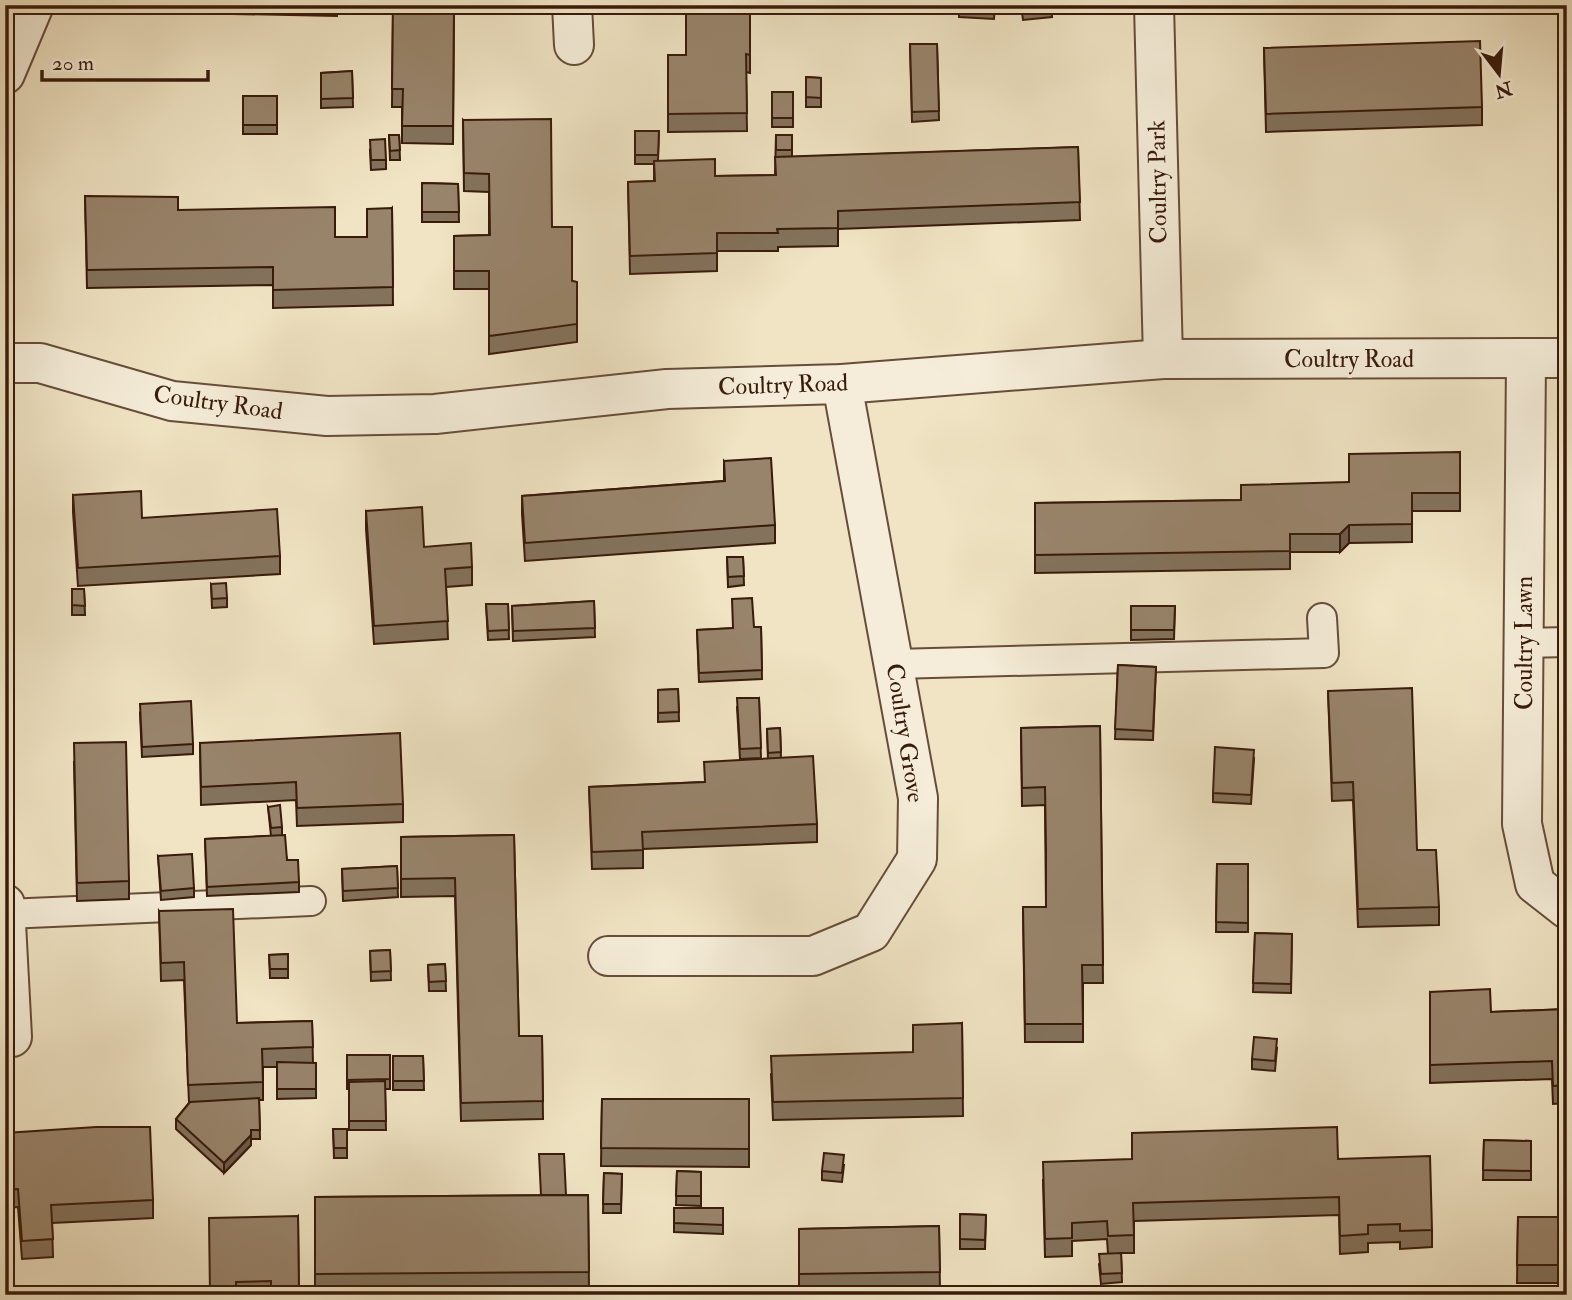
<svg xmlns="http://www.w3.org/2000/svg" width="1572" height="1300" font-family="'IM FELL Double Pica',serif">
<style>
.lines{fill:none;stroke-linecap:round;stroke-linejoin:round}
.lane-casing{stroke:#674d39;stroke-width:32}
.street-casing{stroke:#674d39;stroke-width:42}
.lane{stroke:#f5edd9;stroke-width:28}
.street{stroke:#f5edd9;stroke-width:38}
.wall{fill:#83725c;stroke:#391b0b;stroke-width:2}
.shaded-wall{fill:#6a5c4b;stroke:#391b0b;stroke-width:2}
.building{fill:#98846b;stroke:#391b0b;stroke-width:2}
.labels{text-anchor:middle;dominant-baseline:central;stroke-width:7;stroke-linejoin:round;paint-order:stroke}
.street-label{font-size:24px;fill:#391b0b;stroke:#f5edd9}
</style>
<rect width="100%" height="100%" fill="#f0e4c4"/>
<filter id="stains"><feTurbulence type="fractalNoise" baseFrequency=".00286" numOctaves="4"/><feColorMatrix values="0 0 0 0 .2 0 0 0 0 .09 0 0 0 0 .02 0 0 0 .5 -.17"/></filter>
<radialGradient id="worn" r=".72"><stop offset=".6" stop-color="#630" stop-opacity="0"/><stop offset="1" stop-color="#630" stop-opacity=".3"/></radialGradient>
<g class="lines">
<g class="lane-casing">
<g id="lane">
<polyline points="1524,643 1567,642"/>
<polyline points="894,664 1324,653 1322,618"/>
<polyline points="6,914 311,901"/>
</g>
</g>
<g class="street-casing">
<g id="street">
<polyline points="572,5 574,45"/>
<polyline points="1154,5 1163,359"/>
<polyline points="5,74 34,5"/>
<polyline points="1526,360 1522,824 1535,884 1567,909"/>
<polyline points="5,363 40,363 172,401 327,416 435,414 667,389 842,384 1163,359 1567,358"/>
<polyline points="5,904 12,1037"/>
<polyline points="608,956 813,956 871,932 917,859 918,798 842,384"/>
</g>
</g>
<use href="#lane" class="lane"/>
<use href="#street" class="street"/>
</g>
<g class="wall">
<polygon points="84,5 337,5 337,16 84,11"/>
<polygon points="393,5 454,5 453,144 402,143 402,107 392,107"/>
<polygon points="750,5 750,73 746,72 747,131 668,132 668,55 686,55"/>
<polygon points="772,5 820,5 772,9"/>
<polygon points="959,5 995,5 994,19 959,17"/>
<polygon points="1021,5 1052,5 1052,17 1023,20"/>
<polygon points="910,44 937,44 939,120 912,122"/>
<polygon points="1264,48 1482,107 1482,125 1266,132"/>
<polygon points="352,71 353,107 321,108 321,73"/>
<polygon points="806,77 821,78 821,107 806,107"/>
<rect x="772" y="92" width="21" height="35"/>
<rect x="243" y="96" width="34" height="38"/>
<polygon points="463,120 552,227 572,281 577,282 577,342 489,354 489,289 454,289 454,236 489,235 489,192 464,191"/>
<polygon points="635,131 659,131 658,161 715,176 775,175 776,135 792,135 792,157 1078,147 1080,220 838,229 838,246 778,247 778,251 717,251 717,271 630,274 628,182 654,181 654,164 635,164"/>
<polygon points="389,135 399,135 400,160 390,160"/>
<polygon points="370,150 386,160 386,169 371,170"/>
<polygon points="422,183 458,184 459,222 422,222"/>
<polygon points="85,196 178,210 335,237 367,237 392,208 393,305 273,308 273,285 87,288"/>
<polygon points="1460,452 1460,511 1412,511 1412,542 1349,543 1340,552 1290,552 1290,569 1035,573 1035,503 1241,500 1349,482"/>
<polygon points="724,461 775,525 775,543 525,561 522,514 522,496 724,481"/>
<polygon points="73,495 142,518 280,556 280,574 78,586 73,512"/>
<polygon points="366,511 424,547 472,567 472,585 446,587 448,639 374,644 366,529"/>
<polygon points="727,557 743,557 744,585 728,587"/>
<polygon points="211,584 227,598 227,607 212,608"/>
<polygon points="72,589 84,589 85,615 72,615"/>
<polygon points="594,601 595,637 513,641 512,606"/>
<polygon points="486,604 508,604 509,639 488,640"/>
<polygon points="1131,606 1175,606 1174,639 1131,640"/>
<polygon points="761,627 762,679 699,682 697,630"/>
<polygon points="1118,665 1156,667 1153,740 1115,739"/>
<polygon points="678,689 679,721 658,722 658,690"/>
<polygon points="1328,691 1417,850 1439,907 1439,925 1358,927 1353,800 1332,801"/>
<polygon points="759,698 761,758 740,759 737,707"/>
<polygon points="140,713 193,744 193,754 142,757"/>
<polygon points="1100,726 1103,983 1083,983 1083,1042 1025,1042 1023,907 1046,907 1045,805 1022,806 1021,728"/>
<polygon points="780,728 781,758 817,824 817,842 643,849 643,868 592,869 589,787 704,782 768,759 767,729"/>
<polygon points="200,743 403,804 403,822 297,826 296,800 201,805"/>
<polygon points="1254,759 1251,804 1213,802 1213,793"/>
<polygon points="74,761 129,881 129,899 77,901"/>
<polygon points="268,807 282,827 282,836 287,860 299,882 299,892 207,896 205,839 271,836"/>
<polygon points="514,835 519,1036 542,1036 543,1119 461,1121 455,896 401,897 401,837"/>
<polygon points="158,856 194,888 194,897 161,900"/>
<polygon points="1217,864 1248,864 1248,932 1216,932"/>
<polygon points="397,866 398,897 343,901 342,869"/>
<polygon points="159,911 237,1023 312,1021 313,1063 316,1063 316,1098 277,1099 277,1067 263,1067 263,1100 259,1100 260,1139 251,1139 251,1145 224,1173 176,1129 176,1119 189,1103 184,980 161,981"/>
<polygon points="1255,933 1292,934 1291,993 1253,992"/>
<polygon points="390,950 391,980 371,981 370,951"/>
<polygon points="288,954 288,978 270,978 269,955"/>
<polygon points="445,964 446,991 429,991 428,965"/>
<polygon points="1430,992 1491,1012 1567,1009 1567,1103 1553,1104 1552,1079 1430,1083"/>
<polygon points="962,1023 963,1116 773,1120 771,1074 913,1053"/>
<polygon points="1277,1048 1275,1071 1252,1069 1252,1059"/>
<polygon points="347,1055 390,1055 390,1089 385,1089 386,1130 349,1130 349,1089 347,1089"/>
<polygon points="393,1056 423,1056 424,1090 393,1090"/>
<polygon points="602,1099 749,1099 749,1167 601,1166"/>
<polygon points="1559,1126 1567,1126 1567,1158 1561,1158"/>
<polygon points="333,1129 347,1129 347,1158 334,1158"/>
<polygon points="5,1133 153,1200 153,1218 52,1223 53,1257 22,1259 18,1207 5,1208"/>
<polygon points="1484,1140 1531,1141 1531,1180 1483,1180"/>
<polygon points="1338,1159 1432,1230 1432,1247 1400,1249 1400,1242 1368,1243 1368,1252 1340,1254 1339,1215 1134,1221 1134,1253 1121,1253 1122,1282 1101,1284 1099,1264 1108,1254 1107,1239 1072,1241 1072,1256 1045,1257 1043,1180"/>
<polygon points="844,1165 842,1182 822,1180 822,1171"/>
<polygon points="677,1171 701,1172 701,1206 676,1205"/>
<polygon points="604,1173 622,1174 621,1213 603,1213"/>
<polygon points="588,1195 589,1290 315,1292 315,1197"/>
<polygon points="674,1208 723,1208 723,1234 674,1232"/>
<polygon points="960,1214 986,1215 985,1249 960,1249"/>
<polygon points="298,1216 299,1295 210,1295"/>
<polygon points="1518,1217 1567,1217 1567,1283 1517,1283"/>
<polygon points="939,1226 940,1290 799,1292 799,1229"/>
</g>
<g class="shaded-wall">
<polygon points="1349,525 1349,543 1340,552 1340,534"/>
<polygon points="251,1135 251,1145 224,1173 224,1163"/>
</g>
<g class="building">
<polygon points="393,5 454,5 453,126 402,126 403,89 392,89"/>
<polygon points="686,5 750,5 750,55 746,54 747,113 668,114 668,55 686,55"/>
<polygon points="959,5 994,5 994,10 959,8"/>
<polygon points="1022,5 1052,5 1052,8 1023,11"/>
<polygon points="1480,41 1482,107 1266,114 1264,48"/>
<polygon points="910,44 937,44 939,111 912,112"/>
<polygon points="352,71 353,98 321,99 321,73"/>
<polygon points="806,77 821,78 821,98 806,97"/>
<rect x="772" y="92" width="21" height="26"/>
<rect x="243" y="96" width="34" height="29"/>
<polygon points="551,119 552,227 572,227 572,281 577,282 577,324 489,336 489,271 454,271 454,236 490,235 489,174 464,173 463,120"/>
<polygon points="635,131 659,131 658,155 635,155"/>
<polygon points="389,135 399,135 400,150 390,151"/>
<rect x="776" y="135" width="16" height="15"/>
<polygon points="385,139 386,160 371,160 370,140"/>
<polygon points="1078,147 1080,202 838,211 838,228 777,229 778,233 717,233 717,253 630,256 628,182 655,181 654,161 715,159 715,176 776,175 775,157"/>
<polygon points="422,183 458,184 459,212 422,212"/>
<polygon points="85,196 178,197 178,210 335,207 335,237 367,237 367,209 392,208 393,287 273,290 273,267 87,270"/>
<polygon points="1460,452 1460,493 1412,493 1412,524 1349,525 1340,534 1290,534 1290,551 1035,555 1035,503 1241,500 1241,485 1349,482 1349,454"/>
<polygon points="771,458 775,525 525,543 522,496 725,481 724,461"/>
<polygon points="141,491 142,518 277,509 280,556 78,568 73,495"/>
<polygon points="422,507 424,547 471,543 472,567 445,569 448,621 374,626 366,511"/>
<polygon points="727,557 743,557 744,576 728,577"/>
<polygon points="226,583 227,598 212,599 211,584"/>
<polygon points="72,589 84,589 85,606 72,605"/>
<polygon points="752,598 754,627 761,627 762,670 699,673 697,630 733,628 732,599"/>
<polygon points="594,601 595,628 513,631 512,606"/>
<polygon points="486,604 508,604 509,630 488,631"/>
<polygon points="1131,606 1175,606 1174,630 1131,630"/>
<polygon points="1118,665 1156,667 1153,731 1115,729"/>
<polygon points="1412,688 1417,850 1436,850 1439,907 1358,909 1353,782 1332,783 1328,691"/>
<polygon points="678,689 679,712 658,713 658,690"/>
<polygon points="737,698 759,698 761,748 740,749"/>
<polygon points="191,701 193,744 142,747 140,704"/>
<polygon points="1100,726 1103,965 1082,965 1083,1024 1025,1024 1023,907 1046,907 1046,850 1045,787 1022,788 1021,728"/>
<polygon points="780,728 781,752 768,753 767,729"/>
<polygon points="400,733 403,804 297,808 296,782 201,787 200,743"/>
<polygon points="126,742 129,881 77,883 74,743"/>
<polygon points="1215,747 1254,750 1251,795 1213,793"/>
<polygon points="813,756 817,824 642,832 643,850 592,852 589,787 705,782 704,762"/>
<polygon points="280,805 282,827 271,828 268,807"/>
<polygon points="285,835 287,860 298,860 299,882 207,887 205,839"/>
<polygon points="514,835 519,1036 542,1036 543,1101 461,1103 455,878 401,879 401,837"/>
<polygon points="192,854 194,888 161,891 158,856"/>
<polygon points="1217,864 1248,864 1248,923 1216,922"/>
<polygon points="397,866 398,888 343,891 342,869"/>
<polygon points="233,909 237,1023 312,1021 313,1047 262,1049 263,1082 188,1085 184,962 161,963 159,911"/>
<polygon points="1255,933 1292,934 1291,984 1253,983"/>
<polygon points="390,950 391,971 371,972 370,951"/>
<polygon points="288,954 288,969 270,969 269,955"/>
<polygon points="445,964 446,981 429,982 428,965"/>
<polygon points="1490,989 1491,1012 1567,1009 1567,1085 1553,1086 1552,1061 1430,1065 1430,992"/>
<polygon points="962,1023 963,1098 773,1102 771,1056 913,1052 913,1025"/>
<polygon points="1254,1037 1277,1039 1275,1061 1252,1059"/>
<polygon points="347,1055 390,1055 390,1079 347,1080"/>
<polygon points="393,1056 423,1056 424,1081 393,1081"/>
<polygon points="277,1062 316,1063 316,1089 277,1089"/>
<polygon points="385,1081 386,1121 349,1121 349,1082"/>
<polygon points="259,1098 260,1130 251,1130 251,1135 224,1163 176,1119 190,1102"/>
<polygon points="602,1099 749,1099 749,1149 601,1148"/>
<polygon points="1559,1126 1567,1126 1567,1149 1561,1149"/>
<polygon points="96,1127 150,1127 153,1200 51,1205 53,1239 22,1241 18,1189 5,1190 5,1133"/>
<polygon points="1337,1127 1338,1159 1430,1156 1432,1230 1400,1231 1400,1224 1368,1225 1368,1234 1340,1236 1339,1197 1133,1203 1134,1235 1108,1236 1107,1221 1089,1222 1072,1223 1072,1238 1045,1239 1043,1162 1132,1159 1132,1133"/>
<polygon points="333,1129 347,1129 347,1148 334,1148"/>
<polygon points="1484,1140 1531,1141 1531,1171 1483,1170"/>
<polygon points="824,1153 844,1155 842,1173 822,1171"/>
<polygon points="539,1154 564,1154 566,1195 541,1195"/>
<polygon points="677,1171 701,1172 701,1196 676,1196"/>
<polygon points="604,1173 622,1174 621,1204 603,1204"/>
<polygon points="588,1195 589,1272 315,1274 315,1197"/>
<polygon points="674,1208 723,1208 723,1225 674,1223"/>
<polygon points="960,1214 986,1215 985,1240 960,1239"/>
<polygon points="298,1216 299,1293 271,1293 271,1281 236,1282 236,1295 210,1295 209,1218"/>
<polygon points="1518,1217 1567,1217 1567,1265 1517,1265"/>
<polygon points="939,1226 940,1272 799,1274 799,1229"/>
<polygon points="1121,1253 1122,1273 1101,1274 1099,1254"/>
</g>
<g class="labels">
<g class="street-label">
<text transform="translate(1158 182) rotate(-91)">Coultry Park</text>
<text x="1349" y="359">Coultry Road</text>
<text transform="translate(783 385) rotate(-2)">Coultry Road</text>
<text transform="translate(218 403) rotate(8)">Coultry Road</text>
<text transform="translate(1524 643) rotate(-90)">Coultry Lawn</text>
<text transform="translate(905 733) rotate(81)">Coultry Grove</text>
</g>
</g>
<rect width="1572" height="1300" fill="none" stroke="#f0e4c4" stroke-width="28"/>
<rect x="7" y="7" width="1558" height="1286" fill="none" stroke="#391b0b" stroke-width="3.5"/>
<rect x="14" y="14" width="1544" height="1272" fill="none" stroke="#391b0b" stroke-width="2"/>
<g transform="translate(1499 74) rotate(164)" stroke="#f5edd9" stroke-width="5" paint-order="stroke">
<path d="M0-5L12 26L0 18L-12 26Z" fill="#391b0b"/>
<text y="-10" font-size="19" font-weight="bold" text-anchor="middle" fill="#391b0b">N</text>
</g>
<path d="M42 70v10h166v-10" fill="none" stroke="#391b0b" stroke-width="3.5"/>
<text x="52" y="70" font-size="21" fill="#391b0b" stroke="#f5edd9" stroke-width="5" paint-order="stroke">20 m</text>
<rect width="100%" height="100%" filter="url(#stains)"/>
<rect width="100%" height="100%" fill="url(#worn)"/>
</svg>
